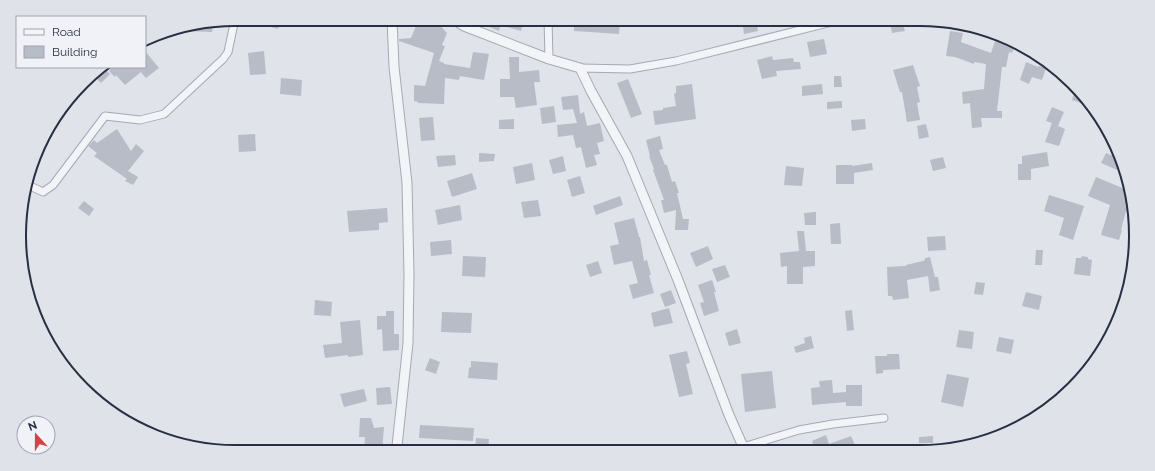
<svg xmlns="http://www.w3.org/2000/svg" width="1155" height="471" font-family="Raleway,sans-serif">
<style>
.building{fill:#b7bcc7}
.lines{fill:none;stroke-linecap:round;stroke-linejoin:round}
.minor-casing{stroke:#a5a9b4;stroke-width:9}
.tertiary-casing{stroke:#a5a9b4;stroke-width:11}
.minor{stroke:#f3f4f8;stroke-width:7}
.tertiary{stroke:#f3f4f8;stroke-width:9}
.rim{fill:none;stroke:#282f42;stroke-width:2}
</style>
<rect width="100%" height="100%" fill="#e0e3ea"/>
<g class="building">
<polygon points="250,19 281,19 278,29 250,21"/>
<polygon points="399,19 420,19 433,26 437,22 447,33 442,45 445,46 439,61 444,63 444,64 470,68 473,52 489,54 484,80 460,76 459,80 445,78 444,104 418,103 418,102 414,101 414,85 425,86 434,53 399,41 399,39 411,38 416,26 399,20"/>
<polygon points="490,19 501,23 499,31 487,26"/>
<polygon points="509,19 524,19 521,31 507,27"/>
<polygon points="574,19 620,19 619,34 574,31"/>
<polygon points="742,19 756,19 758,31 744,34"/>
<polygon points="772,19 798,19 798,23 773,27"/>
<polygon points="902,20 905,31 892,33 890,23"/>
<polygon points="213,23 212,32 183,31 183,28"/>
<polygon points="950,31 963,33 961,42 991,53 997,35 1015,45 1012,53 1009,52 1006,67 1002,67 997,111 1002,111 1002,118 981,118 982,127 972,128 970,103 963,104 962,92 984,89 986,64 974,62 974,64 955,57 946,56"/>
<polygon points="824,39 827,54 810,57 807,42"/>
<polygon points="145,51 159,68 146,78 141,72 125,85 116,75 115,77 109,71 111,69 109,67 145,67"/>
<polygon points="264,51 266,74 250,75 248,53"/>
<polygon points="772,56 773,60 793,58 794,62 800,62 801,69 776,71 777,76 762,79 757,60"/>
<polygon points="509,57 519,57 519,72 539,70 540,82 534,82 537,105 516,108 514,97 500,97 500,79 510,79"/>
<polygon points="1026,62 1038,67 1039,66 1046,68 1042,80 1032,77 1029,84 1020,80"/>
<polygon points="913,65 920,86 917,87 920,102 917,103 920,120 907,122 902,92 900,92 893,70"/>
<polygon points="102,67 110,74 101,83 94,76"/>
<polygon points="834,76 841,76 842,87 834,87"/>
<polygon points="281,78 302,80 301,96 280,94"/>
<polygon points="628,79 642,114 631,118 617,83"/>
<polygon points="692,84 696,119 655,125 653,111 663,110 663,108 676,106 674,94 676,93 676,86"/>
<polygon points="822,84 823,94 802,96 802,86"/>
<polygon points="1075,90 1080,96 1087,105 1072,100"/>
<polygon points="578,95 580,114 584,112 587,126 600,123 604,141 597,143 600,154 594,155 597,165 586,168 581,147 576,148 573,135 558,137 557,125 577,123 573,109 563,110 561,97"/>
<polygon points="842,101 842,108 827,109 827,102"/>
<polygon points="554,106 556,122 542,124 540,108"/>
<polygon points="1052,107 1064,112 1058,126 1065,129 1059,146 1045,142 1052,123 1046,121"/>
<polygon points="433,117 435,140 421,141 419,118"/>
<polygon points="514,119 514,129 499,129 499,120"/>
<polygon points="865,119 866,129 852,131 851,120"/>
<polygon points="926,124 929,137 919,139 917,126"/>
<polygon points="117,129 131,151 136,144 144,151 128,171 138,177 133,185 125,181 127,179 94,156 97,153 88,146 94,140 97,143"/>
<polygon points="255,134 256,151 239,152 238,135"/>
<polygon points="660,136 663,149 659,150 665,165 667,165 672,182 675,181 679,193 677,193 683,219 689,219 688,230 675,230 676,210 664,213 661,200 664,200 653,170 654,169 649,156 650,156 646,140"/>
<polygon points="1047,152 1049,166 1031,169 1031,180 1018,180 1018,164 1022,164 1022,156"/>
<polygon points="479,153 495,154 494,161 479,162"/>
<polygon points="1106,153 1118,158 1122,172 1101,163"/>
<polygon points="455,155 456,165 438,167 436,156"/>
<polygon points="563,156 566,171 553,174 549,160"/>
<polygon points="943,157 946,168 933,171 930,160"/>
<polygon points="532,163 535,180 516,184 513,167"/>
<polygon points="872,163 873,170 854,173 854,184 836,184 836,165 852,165 852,166"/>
<polygon points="786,166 804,168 802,186 784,185"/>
<polygon points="472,173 477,189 452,197 447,181"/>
<polygon points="580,176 585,193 572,197 567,180"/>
<polygon points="1096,177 1127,190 1132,207 1129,213 1126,211 1121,230 1122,230 1119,240 1101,235 1110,205 1088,196"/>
<polygon points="1049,195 1084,206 1073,240 1059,235 1064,218 1044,211"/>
<polygon points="620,196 623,205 596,215 593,206"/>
<polygon points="538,200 541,216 524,218 521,202"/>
<polygon points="84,201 94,209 89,216 78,208"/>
<polygon points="460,205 462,220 438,225 435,210"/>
<polygon points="387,208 388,222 379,223 379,230 349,232 347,211"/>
<polygon points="816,212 816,225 805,225 804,213"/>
<polygon points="634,218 639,237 640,237 644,261 647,260 651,275 649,275 654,293 633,299 629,285 638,283 632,261 614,265 610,246 619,244 614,223"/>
<polygon points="840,223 841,244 831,244 830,224"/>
<polygon points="797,231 804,231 806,251 815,251 815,266 803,267 803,284 787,284 787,266 781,267 780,253 799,251"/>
<polygon points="945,236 946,250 928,251 927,237"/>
<polygon points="451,240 452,254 431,256 430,242"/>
<polygon points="708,246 713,259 696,267 690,253"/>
<polygon points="1036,250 1043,250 1042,265 1035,265"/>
<polygon points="463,256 486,257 485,277 462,276"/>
<polygon points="1082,256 1088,257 1088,259 1092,260 1090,276 1074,274 1076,258 1081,258"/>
<polygon points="930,257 935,277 938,277 940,290 930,292 928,276 907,280 909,298 893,300 892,296 888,296 887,267 906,266 906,265 923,261 925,260 925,258"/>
<polygon points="598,261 602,273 590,277 586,265"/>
<polygon points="725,265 730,277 717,282 712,269"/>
<polygon points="712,280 716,292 714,292 719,311 704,316 700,303 704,302 698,285"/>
<polygon points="976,282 985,283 983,295 974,294"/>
<polygon points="671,290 676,303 665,307 660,294"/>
<polygon points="1026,292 1042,296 1039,310 1022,306"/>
<polygon points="315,300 332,302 331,316 314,315"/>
<polygon points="669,308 673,323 654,327 651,313"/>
<polygon points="852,310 854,330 847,331 845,311"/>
<polygon points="386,311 394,311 394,334 399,334 399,350 383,351 382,329 377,330 377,316 386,316"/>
<polygon points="442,312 472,313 471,333 441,332"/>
<polygon points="360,320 363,355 348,357 348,355 325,358 323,345 342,343 340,322"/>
<polygon points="737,329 741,343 729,346 725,333"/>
<polygon points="959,330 974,332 972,349 956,347"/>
<polygon points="811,336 814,348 796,353 794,347 805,343 804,338"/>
<polygon points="999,337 1014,340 1011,354 996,351"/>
<polygon points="687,351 690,363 686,364 693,394 679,397 669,355"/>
<polygon points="887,354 899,354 900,369 883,370 883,373 876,374 875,356 887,356"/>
<polygon points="430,358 440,362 436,374 425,370"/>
<polygon points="471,361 498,363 497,380 468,378 469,367 471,368"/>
<polygon points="772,371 776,408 745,412 741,374"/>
<polygon points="947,374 969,378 963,407 941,402"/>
<polygon points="832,380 833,393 846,392 846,385 862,385 862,406 846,406 846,402 812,405 811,388 820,387 819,381"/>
<polygon points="390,387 392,404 377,405 376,388"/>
<polygon points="364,389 367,401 344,407 340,394"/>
<polygon points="360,418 371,418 374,428 384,427 382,452 364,452 365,437 359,437"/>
<polygon points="420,425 474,428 473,441 419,438"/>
<polygon points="826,435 829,444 851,436 857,450 815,450 812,441"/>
<polygon points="933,436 933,443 919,443 919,437"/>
<polygon points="476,438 489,439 488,451 475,451"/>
</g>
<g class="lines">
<g class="minor-casing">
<g id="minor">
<polyline points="548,19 549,59"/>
<polyline points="580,68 630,69 676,61 844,19"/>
<polyline points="28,185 43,192 53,185 105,116 140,120 164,114 223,59 228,52 235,19"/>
<polyline points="743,447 799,430 833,424 884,418"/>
</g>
</g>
<g class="tertiary-casing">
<g id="tertiary">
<polyline points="392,19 394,67 407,183 409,274 408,343 397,446 397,452"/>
<polyline points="453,19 464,26 549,59 580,68 591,91 627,156 678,280 729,415 745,451"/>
</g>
</g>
<use href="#minor" class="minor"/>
<use href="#tertiary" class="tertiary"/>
</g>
<path d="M0 0H1155V471H0ZM235 26H920A209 209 0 0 1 1129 235V236A209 209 0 0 1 920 445H235A209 209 0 0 1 26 236V235A209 209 0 0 1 235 26Z" fill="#e0e2e9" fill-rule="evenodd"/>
<path class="rim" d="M235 26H920A209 209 0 0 1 1129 235V236A209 209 0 0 1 920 445H235A209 209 0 0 1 26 236V235A209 209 0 0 1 235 26Z"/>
<rect x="16" y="16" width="130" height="52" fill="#f0f2f7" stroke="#a0a4af"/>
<rect x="24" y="29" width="20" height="6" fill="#f3f4f8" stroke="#a0a4af"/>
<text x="52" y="36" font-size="12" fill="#282f42">Road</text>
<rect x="24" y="46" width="20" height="12" fill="#b7bcc7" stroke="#a0a4af"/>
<text x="52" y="56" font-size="12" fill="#282f42">Building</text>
<g transform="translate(36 435) rotate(339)"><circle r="19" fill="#f0f2f7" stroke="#a0a4af"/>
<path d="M0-3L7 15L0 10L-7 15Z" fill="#d24249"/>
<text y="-6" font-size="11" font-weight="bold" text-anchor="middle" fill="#282f42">N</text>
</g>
</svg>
